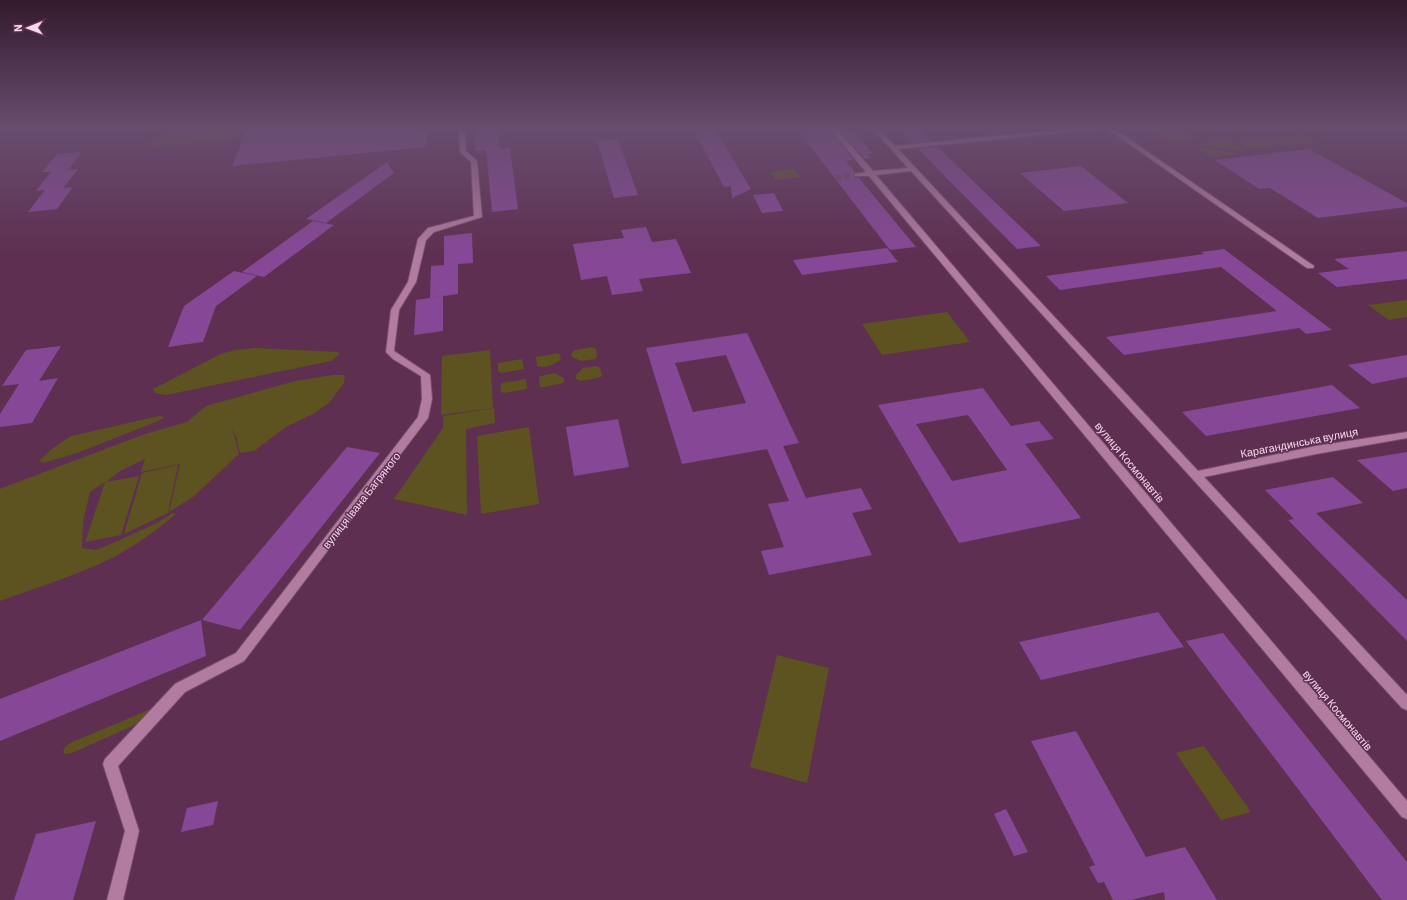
<svg xmlns="http://www.w3.org/2000/svg" width="1407" height="900" font-family="Barlow,sans-serif">
<style>
.green{fill:#5c5320}
.building{fill:#864896;fill-rule:evenodd}
.lines{fill:none;stroke-linecap:round;stroke-linejoin:round}
.minor-tunnel{stroke:#754867;stroke-width:6;stroke-dasharray:6 3.5;stroke-linecap:butt}
.minor-casing{stroke:#784f6d;stroke-width:2}
.minor{fill:#b27ca1;fill-rule:evenodd}
.labels{text-anchor:middle;dominant-baseline:central;stroke-width:3;stroke-linejoin:round;paint-order:stroke}
.street-label{font-size:11px;fill:#f7d9ec;stroke:#5e2f50}
</style>
<rect width="100%" height="100%" fill="#5e2f50"/>
<g class="green">
<path d="M178 128H239L243 129C241 132 239 135 236 136 228 142 158 148 146 146V144L161 140 171 129Z"/>
<polygon points="1149,128 1174,128 1194,140 1172,143"/>
<polygon points="1304,135 1318,142 1283,146 1269,139"/>
<polygon points="1230,140 1248,152 1196,144"/>
<polygon points="1265,140 1276,147 1250,150 1239,143"/>
<polygon points="1201,147 1242,154 1212,157 1197,148"/>
<polygon points="794,169 800,177 775,180 770,172"/>
<polygon points="1407,300 1407,317 1389,320 1368,305"/>
<polygon points="947,312 970,342 882,355 862,324"/>
<polygon points="592,347 596,349 597,356 595,359 581,361 572,357 571,353 575,350"/>
<polygon points="255,348 338,352 339,355 331,361 166,395 155,393 153,389 221,354 235,350"/>
<polygon points="490,350 493,408 441,415 442,356"/>
<path d="M559 353 561 359C554 364 546 369 537 366L536 357Z"/>
<polygon points="522,359 524,369 501,373 498,371 498,363"/>
<polygon points="596,366 600,368 602,375 601,377 581,381 576,379 576,375 583,368"/>
<polygon points="554,373 564,378 564,383 545,387 540,387 539,377 541,376"/>
<path d="M333 375H345L344 383 329 403 313 414 286 427 254 451 240 453 237 440 232 427 182 441 232 427 239 454 193 497 169 512 180 464 141 472 145 459 120 471 106 482 139 476 121 535 85 542 105 482 90 492 83 522 82 548 97 550 155 524 173 513 176 514C151 535 121 556 90 568 61 580 30 590 0 601V489L2 488 145 434 187 422 206 406 295 381Z"/>
<polygon points="526,379 527,389 504,393 501,392 501,383"/>
<polygon points="494,408 495,423 466,429 467,515 394,499 443,428 443,416"/>
<polygon points="159,416 165,417 156,422 77,453 43,463 39,461 53,448 71,436"/>
<polygon points="529,427 539,504 481,514 477,436"/>
<polygon points="178,465 168,513 124,534 142,473"/>
<polygon points="777,655 829,668 807,783 750,767"/>
<polygon points="151,709 139,723 72,753 64,754 63,752 65,747 70,743"/>
<polygon points="1204,746 1251,812 1221,820 1176,753"/>
</g>
<g class="building">
<polygon points="250,128 423,128 422,132 427,132 427,147 232,166 246,131"/>
<polygon points="475,128 498,128 500,149 488,150 510,148 518,209 492,212 486,150 475,151"/>
<polygon points="796,128 829,128 854,160 846,161 855,172 854,177 859,178 916,247 890,250"/>
<polygon points="838,128 851,128 872,153 868,154 872,158 865,159"/>
<polygon points="919,128 932,141 912,143 899,130"/>
<polygon points="715,129 751,189 732,198 731,186 724,187 694,130"/>
<polygon points="618,139 638,195 614,198 597,141"/>
<polygon points="938,147 998,205 1041,246 1017,249 918,149"/>
<polygon points="1309,149 1407,203 1407,207 1318,218 1270,188 1259,189 1215,160"/>
<polygon points="82,152 68,170 78,169 63,188 73,187 57,209 28,212 45,190 36,191 51,172 42,172 57,154"/>
<polygon points="387,162 394,173 326,223 306,219"/>
<polygon points="1081,166 1128,203 1064,211 1020,173"/>
<polygon points="774,193 783,211 762,213 753,195"/>
<polygon points="313,221 334,225 264,277 242,272"/>
<polygon points="646,227 652,242 676,239 691,273 639,279 643,291 612,295 607,276 581,280 573,244 624,238 621,230"/>
<polygon points="472,233 473,263 458,264 458,294 430,298 431,266 444,265 444,236"/>
<polygon points="887,248 898,262 802,275 793,260"/>
<polygon points="1224,249 1332,330 1306,334 1299,328 1124,355 1106,337 1277,311 1221,267 1060,290 1046,276 1204,254 1201,252"/>
<polygon points="1407,251 1407,279 1337,287 1318,273 1349,269 1334,259"/>
<polygon points="234,271 257,276 216,306 203,342 168,347 184,306"/>
<polygon points="443,296 443,331 414,335 416,300"/>
<path d="M747 333 799 443 783 446 806 498 861 488 872 509 852 513 872 555 769 575 761 551 784 547 768 504 789 501 767 449 682 464 646 348ZM726 355 746 403 693 412 675 363Z"/>
<polygon points="61,346 39,381 58,378 32,423 0,427 0,414 19,384 2,386 26,350"/>
<polygon points="1407,355 1407,377 1372,384 1348,365"/>
<polygon points="1332,385 1360,408 1206,436 1182,412"/>
<path d="M983 388 1011 426 1039 421 1054 439 1025 444 1081 518 959 543 878 405ZM968 415 1007 470 952 481 916 424Z"/>
<polygon points="618,419 629,467 574,476 566,427"/>
<polygon points="347,447 380,453 240,630 202,620"/>
<polygon points="1407,452 1407,488 1393,491 1357,460"/>
<polygon points="1333,477 1363,503 1316,513 1407,600 1407,641 1288,520 1294,519 1265,490"/>
<polygon points="1158,612 1184,647 1041,680 1019,642"/>
<polygon points="201,620 206,656 0,741 0,699"/>
<polygon points="1223,633 1407,862 1407,900 1382,900 1186,641"/>
<polygon points="1076,731 1146,857 1185,847 1217,900 1165,900 1164,892 1131,900 1113,900 1104,882 1098,883 1089,867 1095,865 1031,741"/>
<polygon points="218,801 213,825 181,832 187,808"/>
<polygon points="1006,809 1028,852 1014,856 994,814"/>
<polygon points="96,821 73,900 14,900 36,834"/>
</g>
<g class="lines">
<polyline class="minor-tunnel" points="835,178 857,175"/>
<g class="minor-casing">
<g id="minor">
<polygon points="0,128 7,128 0,130"/>
<polygon points="459,128 465,128 466,151 477,161 482,217 434,232 426,240 416,282 399,310 394,351 430,375 432,399 428,418 244,661 185,692 118,766 139,831 123,900 107,900 125,831 103,764 105,759 175,684 236,653 418,417 422,399 421,376 393,359 386,352 391,310 408,282 418,239 428,228 474,216 471,162 460,152"/>
<polygon points="830,128 836,128 873,171 908,168 872,128 878,128 895,146 1076,128 1095,128 1092,130 898,149 1198,471 1316,446 1407,432 1407,438 1316,454 1204,477 1407,695 1407,710 1402,708 911,171 876,175 1407,801 1407,819 1402,817 869,176 855,176 855,174 866,172"/>
<polygon points="1106,128 1113,128 1314,266 1313,268 1307,268"/>
</g>
</g>
<use href="#minor" class="minor"/>
</g>
<linearGradient id="sky" x2="0" y2="1"><stop stop-color="#341a2c"/><stop offset="0.5" stop-color="#684d6f"/><stop offset="1" stop-color="#684d6f" stop-opacity="0"/></linearGradient>
<rect width="1407" height="254" fill="url(#sky)"/>
<g class="labels">
<g class="street-label">
<text transform="translate(1299 442) rotate(-11)">Карагандинська вулиця</text>
<text transform="translate(1130 462) rotate(50)">вулиця Космонавтів</text>
<text transform="translate(361 500) rotate(-52)">вулиця Івана Багряного</text>
<text transform="translate(1338 710) rotate(50)">вулиця Космонавтів</text>
</g>
</g>
<g transform="translate(28 28) rotate(269)" stroke="#5e2f50" stroke-width="3" paint-order="stroke">
<path d="M0-3L7 15L0 10L-7 15Z" fill="#f7d9ec"/>
<text y="-6" font-size="11" font-weight="bold" text-anchor="middle" fill="#f7d9ec">N</text>
</g>
</svg>
